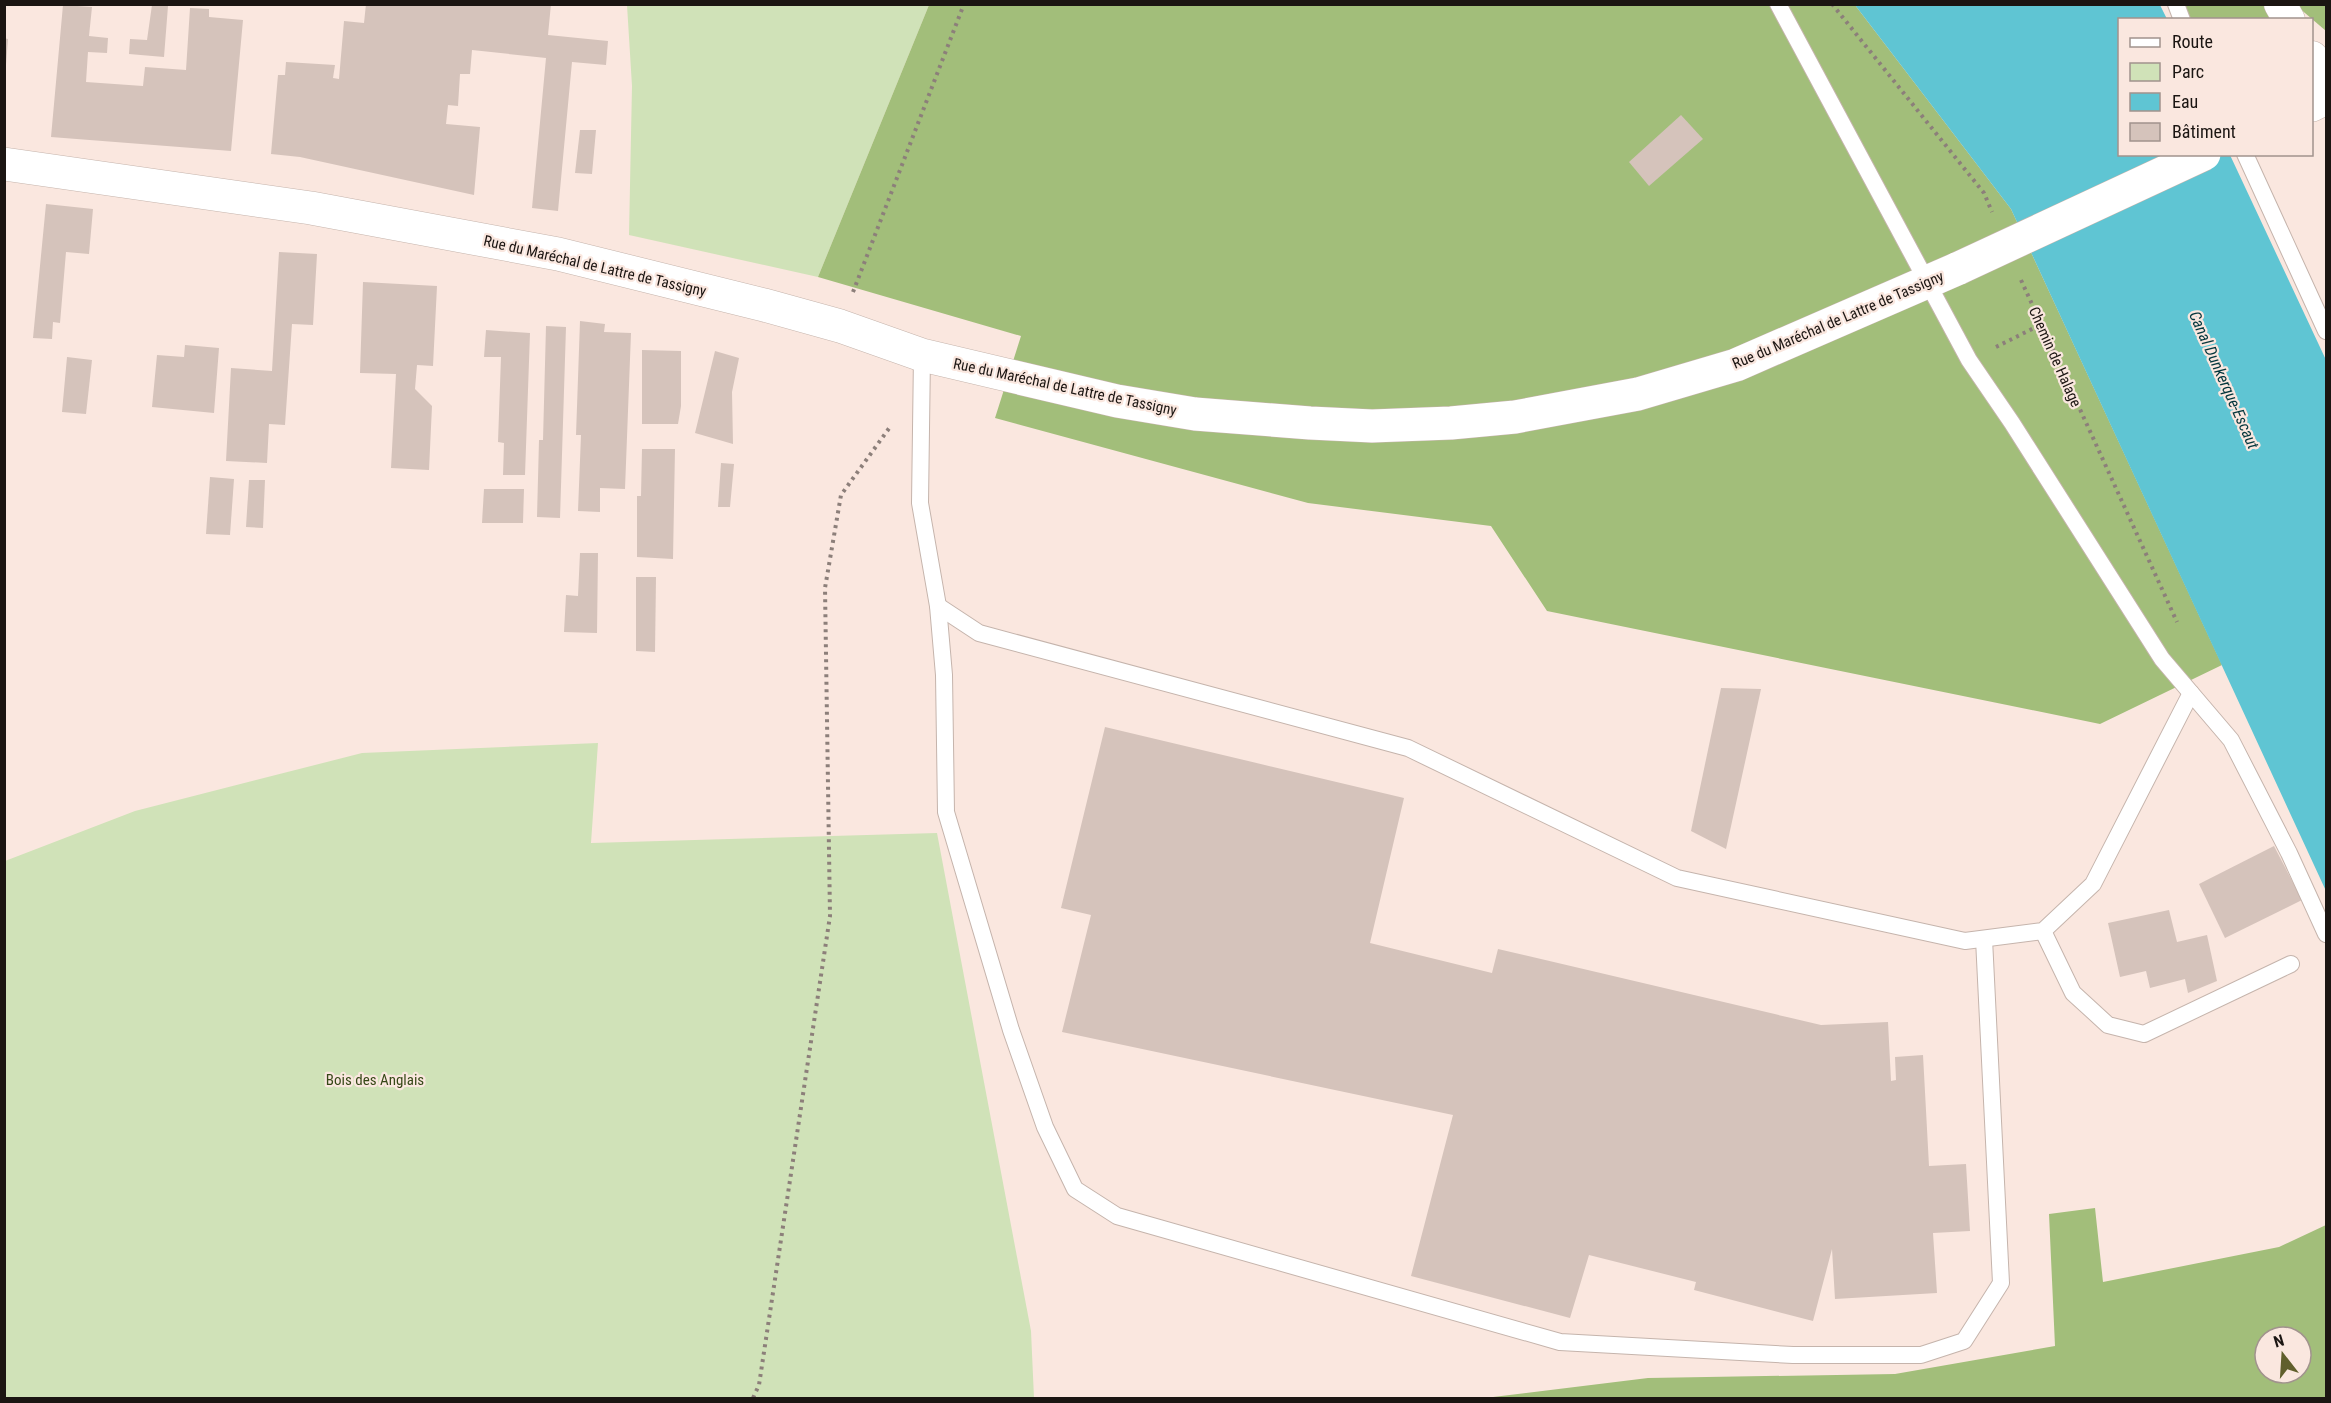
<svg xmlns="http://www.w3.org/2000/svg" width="2331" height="1403" font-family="'Roboto Condensed',sans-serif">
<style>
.green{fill:#d0e2b8}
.forest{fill:#a2be7a;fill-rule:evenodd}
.water{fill:#5fc5d3}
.building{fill:#d5c3bb}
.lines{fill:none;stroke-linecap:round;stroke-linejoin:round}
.lane-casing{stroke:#c5b4ac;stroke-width:18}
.street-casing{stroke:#c5b4ac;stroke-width:33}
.secondary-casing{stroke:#c5b4ac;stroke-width:34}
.path{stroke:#8c7f7a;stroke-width:4;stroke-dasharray:3 4.5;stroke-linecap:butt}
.lane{stroke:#fff;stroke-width:16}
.street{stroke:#fff;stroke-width:32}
.secondary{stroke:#fff;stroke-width:33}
.secondary-bridge-casing{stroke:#c5b4ac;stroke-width:34;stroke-linecap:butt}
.secondary-bridge{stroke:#fff;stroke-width:33}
.labels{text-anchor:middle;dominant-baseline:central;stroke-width:4.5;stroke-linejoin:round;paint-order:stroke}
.street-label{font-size:15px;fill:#1b1512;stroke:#fae7df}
.park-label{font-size:15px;fill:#364817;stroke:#fae7df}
.water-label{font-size:16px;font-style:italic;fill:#04373d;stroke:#fae7df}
</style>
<rect width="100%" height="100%" fill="#fae7df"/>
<g class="green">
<polygon points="627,5 929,5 818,277 629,235 632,86"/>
<polygon points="598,743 591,843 937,833 1031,1331 1034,1398 5,1398 5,861 135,811 362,753"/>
</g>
<g class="forest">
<polygon points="929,5 1855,5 2011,209 2222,665 2100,724 1547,611 1491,526 1308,503 995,418 1021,336 818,277"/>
<polygon points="2183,5 2267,5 2276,19 2190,19"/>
<polygon points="2296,5 2326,5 2326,31 2298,7"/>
<path d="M2095 1208 2103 1282 2279 1247 2326 1225V1398H1485L1648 1378 1895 1374 2055 1346 2049 1214ZM2265 1337H2301V1373H2265Z"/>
</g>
<polygon class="water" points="1855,5 2160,5 2167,19 2120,20 2120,154 2230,155 2326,360 2326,891 2011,209"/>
<g class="building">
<polygon points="366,4 551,4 548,35 608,41 606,65 572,62 558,211 532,208 546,58 472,50 470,74 460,74 458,106 448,105 446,124 480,127 474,195 300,157 271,154 278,75 285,75 286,62 335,65 333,78 339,79 344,21 364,23"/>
<polygon points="63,5 92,7 89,36 108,38 107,53 88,52 86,82 143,86 145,67 186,70 190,8 209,9 209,17 243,20 231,151 51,137"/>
<polygon points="152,5 168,6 164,57 129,54 130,39 147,40"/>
<polygon points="4,38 8,39 6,65 4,65"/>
<polygon points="1681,115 1703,139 1649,186 1629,162"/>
<polygon points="580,130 596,130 592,174 575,173"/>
<polygon points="46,204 93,209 89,254 66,252 60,323 53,322 52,339 33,338"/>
<polygon points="279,252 317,254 313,325 292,324 285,425 269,424 267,463 226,461 231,368 272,371"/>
<polygon points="363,282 437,286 433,366 417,365 415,389 432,406 429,470 391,468 396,374 360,373"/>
<polygon points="580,321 605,324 604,332 631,333 625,489 600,488 600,512 578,511 581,435 576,435"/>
<polygon points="546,326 566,327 560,518 537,517 539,440 543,440"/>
<polygon points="486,330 530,333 525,475 503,475 504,443 498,442 501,357 484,357"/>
<polygon points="185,345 219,348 214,413 152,407 157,355 184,357"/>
<polygon points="642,350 681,351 681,406 678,424 642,424"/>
<polygon points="715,351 739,358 732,392 733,444 695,433"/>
<polygon points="67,357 92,360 86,414 62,412"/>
<polygon points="642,449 675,449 673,559 637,557 637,496 641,496"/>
<polygon points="721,463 734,464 730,507 718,507"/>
<polygon points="210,477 234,479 230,535 206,534"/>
<polygon points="249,480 265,480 263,528 246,527"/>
<polygon points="484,489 524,489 523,523 482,523"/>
<polygon points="580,553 598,553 597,633 564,632 566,595 578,596"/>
<polygon points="636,577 656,577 655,652 636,651"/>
<polygon points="1721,688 1761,689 1726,849 1691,831"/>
<polygon points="1105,727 1404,798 1370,943 1492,973 1498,949 1821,1025 1888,1022 1891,1081 1896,1080 1895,1057 1923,1055 1929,1166 1966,1164 1970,1231 1933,1233 1937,1293 1835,1299 1832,1249 1813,1321 1694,1290 1696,1282 1589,1255 1570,1318 1411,1276 1453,1115 1062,1032 1091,915 1061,908"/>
<polygon points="2274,846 2302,900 2225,938 2199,884"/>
<polygon points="2169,910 2177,942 2207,935 2217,981 2188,993 2185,979 2150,988 2146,971 2120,977 2108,923"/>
</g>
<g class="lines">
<g class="lane-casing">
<g id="lane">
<polyline points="1778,4 1969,360 2012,423 2162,659 2231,740 2289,853 2326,934"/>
<polyline points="2176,4 2182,20"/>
<polyline points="2245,154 2326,331"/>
<polyline points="922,355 920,503 938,606 944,675 946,812 1011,1030 1045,1127 1075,1189 1117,1216 1560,1342 1793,1355 1921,1355 1964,1341 2001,1283 1984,939"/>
<polyline points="938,606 979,633 1408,748 1677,878 1965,941 2043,931 2093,884 2191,693"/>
<polyline points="2043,931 2073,993 2108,1025 2144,1034 2291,964"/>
</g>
</g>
<g class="street-casing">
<g id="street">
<polyline points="2280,4 2289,20"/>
<polyline points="2312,57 2326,83"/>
</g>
</g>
<g class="secondary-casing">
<g id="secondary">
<polyline points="2312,105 2326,98"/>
<polyline points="4,164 311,208 558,254 764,305 840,326 922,355 1117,401 1195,414 1310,423 1372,426 1451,423 1515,417 1638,394 1736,365 1959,268"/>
</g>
</g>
<g class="path">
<polyline points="1832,4 1984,193 1992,212"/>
<polyline points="2021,280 2177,622"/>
<polyline points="853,292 964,4"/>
<polyline points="1996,347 2040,325"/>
<polyline points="753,1398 759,1385 830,916 825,588 841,495 890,427"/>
</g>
<use href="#lane" class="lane"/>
<use href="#street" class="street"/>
<use href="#secondary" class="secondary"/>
<g class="secondary-bridge-casing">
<polyline id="secondary-bridge" points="1959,268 2204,154"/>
</g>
<use href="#secondary-bridge" class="secondary-bridge"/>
</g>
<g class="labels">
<g class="street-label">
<text transform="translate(595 266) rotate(13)">Rue du Maréchal de Lattre de Tassigny</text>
<text transform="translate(1838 320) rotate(-23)">Rue du Maréchal de Lattre de Tassigny</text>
<text transform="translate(2055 357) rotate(66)">Chemin de Halage</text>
<text transform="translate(1065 387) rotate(12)">Rue du Maréchal de Lattre de Tassigny</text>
</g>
<g class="park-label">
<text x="375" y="1080">Bois des Anglais</text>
</g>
<g class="water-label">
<text transform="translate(2224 380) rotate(66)">Canal Dunkerque-Escaut</text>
</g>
</g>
<rect width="2331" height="1403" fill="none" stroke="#1b1512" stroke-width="12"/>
<rect x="2118" y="18" width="195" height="138" fill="#fae7df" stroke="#a1938d" stroke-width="1.5"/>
<rect x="2130" y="38" width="30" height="9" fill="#ffffff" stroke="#a1938d" stroke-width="1.5"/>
<text x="2172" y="48" font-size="18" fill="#1b1512">Route</text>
<rect x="2130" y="63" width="30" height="18" fill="#d0e2b8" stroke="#a1938d" stroke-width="1.5"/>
<text x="2172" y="78" font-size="18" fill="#1b1512">Parc</text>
<rect x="2130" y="93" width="30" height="18" fill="#5fc5d3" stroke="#a1938d" stroke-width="1.5"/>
<text x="2172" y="108" font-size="18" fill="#1b1512">Eau</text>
<rect x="2130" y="123" width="30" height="18" fill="#d5c3bb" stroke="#a1938d" stroke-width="1.5"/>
<text x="2172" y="138" font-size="18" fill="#1b1512">Bâtiment</text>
<g transform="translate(2283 1355) rotate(343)"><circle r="28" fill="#fae7df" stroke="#a1938d" stroke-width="1.5"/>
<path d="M0-4.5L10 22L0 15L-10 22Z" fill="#605f2c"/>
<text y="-9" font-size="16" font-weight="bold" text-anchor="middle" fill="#1b1512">N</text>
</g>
</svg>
